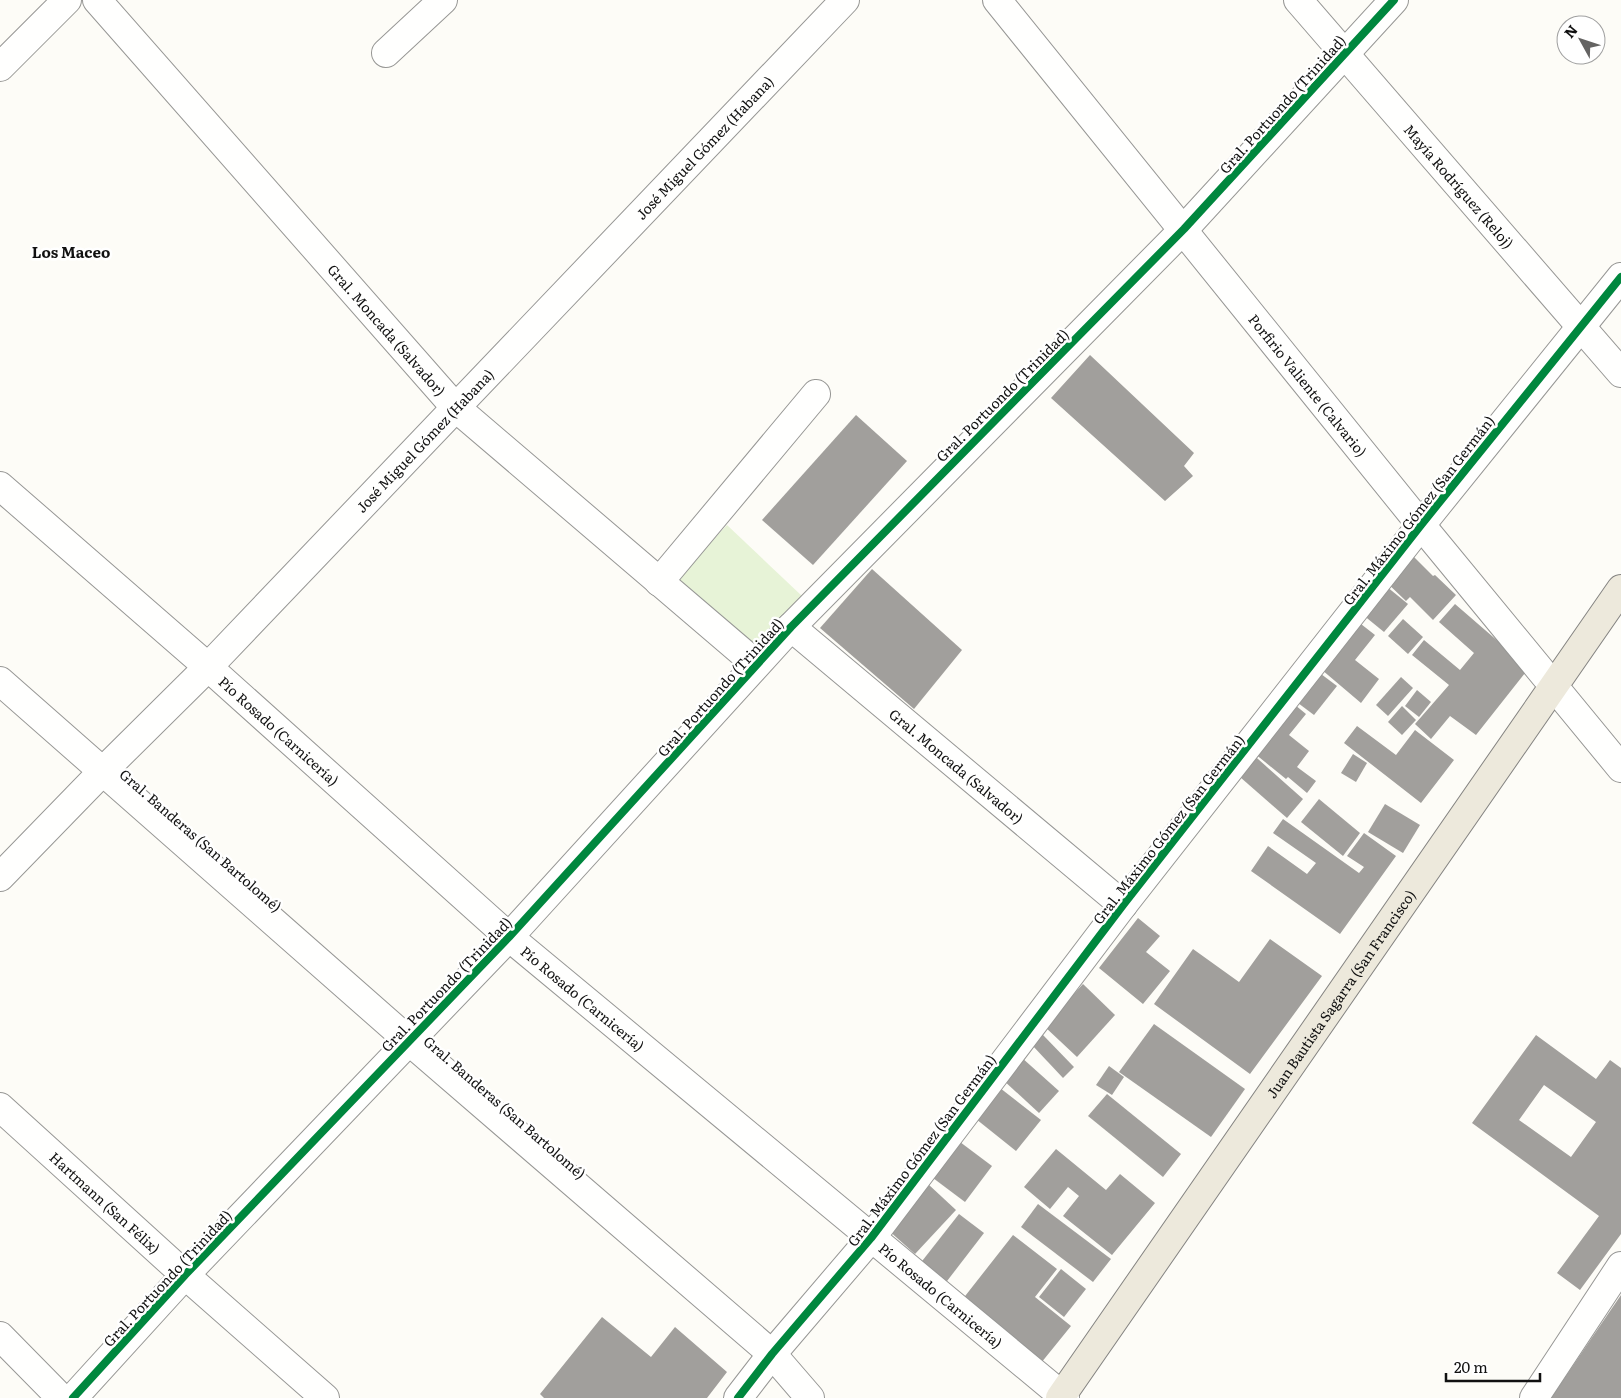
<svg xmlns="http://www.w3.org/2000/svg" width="1621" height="1398" font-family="Literata,serif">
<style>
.green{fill:#e7f3d7}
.building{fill:#a19f9c;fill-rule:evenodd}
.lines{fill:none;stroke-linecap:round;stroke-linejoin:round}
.minor-casing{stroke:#979795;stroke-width:30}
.major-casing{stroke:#858482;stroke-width:30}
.minor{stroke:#fffffe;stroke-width:28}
.major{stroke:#ede9dc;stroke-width:28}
.cycleway-casing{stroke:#fff;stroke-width:11}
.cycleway{stroke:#00873e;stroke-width:8}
.labels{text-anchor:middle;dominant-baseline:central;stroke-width:5;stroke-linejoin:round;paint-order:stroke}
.street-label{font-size:14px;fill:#111;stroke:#fff}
.neighbourhood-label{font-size:15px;font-weight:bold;fill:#111;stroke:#fff}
</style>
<rect width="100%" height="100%" fill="#fdfcf7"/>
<polygon class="green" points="727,525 802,596 753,650 676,579"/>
<g class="building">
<polygon points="1090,355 1194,453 1184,466 1193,476 1165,501 1051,398"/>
<polygon points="856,415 907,461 813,565 762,520"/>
<polygon points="1409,552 1433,576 1435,575 1456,595 1433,620 1410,597 1406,601 1383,579"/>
<polygon points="872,569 962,650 914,709 820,628"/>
<polygon points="1381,582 1408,604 1384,632 1357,610"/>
<polygon points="1455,604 1529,668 1476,735 1450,716 1431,739 1415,724 1449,685 1412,655 1424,640 1460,670 1474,653 1439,622"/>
<polygon points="1352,617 1375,635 1355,660 1379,679 1361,703 1315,664"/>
<polygon points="1403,619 1423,637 1408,654 1388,636"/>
<polygon points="1313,668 1337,686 1314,715 1290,697"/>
<polygon points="1401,677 1413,688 1388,716 1376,705"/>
<polygon points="1417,690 1431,702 1419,717 1405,706"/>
<polygon points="1289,700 1306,714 1289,735 1309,751 1297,767 1316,781 1307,793 1288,777 1286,779 1249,749"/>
<polygon points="1402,706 1416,720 1402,735 1388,722"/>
<polygon points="1357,726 1396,755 1415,730 1454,760 1421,803 1344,743"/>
<polygon points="1249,751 1303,799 1287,818 1232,770"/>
<polygon points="1353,754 1367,763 1356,782 1341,773"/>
<polygon points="1319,799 1360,833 1343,856 1301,822"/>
<polygon points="1385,804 1420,825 1403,853 1368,832"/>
<polygon points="1283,819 1359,873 1364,867 1347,856 1364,833 1396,856 1340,934 1251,871 1268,846 1307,874 1316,863 1273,833"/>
<polygon points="1138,918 1160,936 1146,952 1170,971 1143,1004 1099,968"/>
<polygon points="1270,939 1322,976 1250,1074 1154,1004 1193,949 1239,982"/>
<polygon points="1083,984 1115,1015 1077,1057 1044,1026"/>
<polygon points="1154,1024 1245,1089 1211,1137 1119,1072"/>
<polygon points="1042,1034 1074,1067 1063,1078 1032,1045"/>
<path d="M1536 1035 1596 1079 1610 1060 1621 1068V1234L1580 1290 1557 1273 1599 1216 1472 1123ZM1544 1085 1596 1122 1571 1157 1519 1120Z"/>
<polygon points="1021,1057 1059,1091 1039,1113 1002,1079"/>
<polygon points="1109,1066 1124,1077 1112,1095 1096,1085"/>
<polygon points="1000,1088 1041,1120 1016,1151 976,1119"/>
<polygon points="1107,1094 1181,1154 1163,1177 1088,1116"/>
<polygon points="960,1142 992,1166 965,1202 933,1178"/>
<polygon points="1056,1149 1106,1190 1120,1174 1155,1203 1112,1255 1063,1216 1079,1196 1068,1187 1050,1209 1024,1187"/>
<polygon points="928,1184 956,1210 915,1254 887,1229"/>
<polygon points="1038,1204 1111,1259 1093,1282 1021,1227"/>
<polygon points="959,1214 984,1233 944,1285 919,1265"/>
<polygon points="1013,1235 1057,1269 1035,1297 1071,1326 1041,1363 962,1300"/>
<polygon points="1061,1269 1086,1289 1064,1317 1039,1297"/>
<polygon points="1621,1295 1621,1398 1551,1398 1593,1336"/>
<polygon points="602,1317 651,1357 675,1327 727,1372 707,1398 544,1398 540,1394"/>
</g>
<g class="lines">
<g class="minor-casing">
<g id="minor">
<path id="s1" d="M97 0 455 407 756 664"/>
<path id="s2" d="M997 0 1421 525 1621 768"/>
<path id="s3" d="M1298 0 1621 373"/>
<polyline points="386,53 443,0"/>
<polyline points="0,67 67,0"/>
<path id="s4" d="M0 486 208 667 509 937 1065 1398"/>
<polyline points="659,582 816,394"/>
<path id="s5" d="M791 627 1123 905"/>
<polyline points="0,681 409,1041 772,1354 810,1398"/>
<path id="s6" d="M0 877 103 771 208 667 845 0"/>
<path id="s7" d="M0 1107 185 1275 325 1398"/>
<polyline points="0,1336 61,1398"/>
<polyline points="73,1398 185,1275 509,937 791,627 1184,229 1394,0"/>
<polyline points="738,1398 772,1354 871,1238 1123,905 1421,525 1621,277"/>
<polyline points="1534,1398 1621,1266"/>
</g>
</g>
<g class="major-casing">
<g id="major">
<path id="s8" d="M1060 1398 1621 589"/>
</g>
</g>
<use href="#minor" class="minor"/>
<use href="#major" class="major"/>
<g class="cycleway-casing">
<g id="cycleway">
<polyline points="73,1398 185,1275 509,937 791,627 1184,229 1394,0"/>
<polyline points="738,1398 772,1354 871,1238 1123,905 1421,525 1621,277"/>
</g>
</g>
<use href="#cycleway" class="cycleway"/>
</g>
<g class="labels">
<g class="street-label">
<text transform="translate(1282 104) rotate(-48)">Gral. Portuondo (Trinidad)</text>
<text stroke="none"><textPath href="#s6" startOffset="1014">José Miguel Gómez (Habana)</textPath></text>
<text stroke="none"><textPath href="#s3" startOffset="246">Mayía Rodríguez (Reloj)</textPath></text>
<text stroke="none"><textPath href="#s1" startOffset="439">Gral. Moncada (Salvador)</textPath></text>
<text stroke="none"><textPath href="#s2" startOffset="495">Porfirio Valiente (Calvario)</textPath></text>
<text transform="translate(1002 395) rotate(-45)">Gral. Portuondo (Trinidad)</text>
<text stroke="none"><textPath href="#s6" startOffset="609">José Miguel Gómez (Habana)</textPath></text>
<text transform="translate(1418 510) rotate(-52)">Gral. Máximo Gómez (San Germán)</text>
<text transform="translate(720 687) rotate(-48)">Gral. Portuondo (Trinidad)</text>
<text stroke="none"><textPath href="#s4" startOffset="371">Pío Rosado (Carnicería)</textPath></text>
<text stroke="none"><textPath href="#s5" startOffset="216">Gral. Moncada (Salvador)</textPath></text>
<text transform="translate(1168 829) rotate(-52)">Gral. Máximo Gómez (San Germán)</text>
<text transform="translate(201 840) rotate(41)">Gral. Banderas (San Bartolomé)</text>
<text transform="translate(446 984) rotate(-46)">Gral. Portuondo (Trinidad)</text>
<text stroke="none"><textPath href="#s8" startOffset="492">Juan Bautista Sagarra (San Francisco)</textPath></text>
<text stroke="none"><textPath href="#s4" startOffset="776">Pío Rosado (Carnicería)</textPath></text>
<text transform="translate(505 1107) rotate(41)">Gral. Banderas (San Bartolomé)</text>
<text transform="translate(921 1150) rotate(-53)">Gral. Máximo Gómez (San Germán)</text>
<text stroke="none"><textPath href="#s7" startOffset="142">Hartmann (San Félix)</textPath></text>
<text transform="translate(167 1278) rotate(-47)">Gral. Portuondo (Trinidad)</text>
<text stroke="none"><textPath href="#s4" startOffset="1241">Pío Rosado (Carnicería)</textPath></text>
</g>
<g class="neighbourhood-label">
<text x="71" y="251">Los Maceo</text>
</g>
</g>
<g transform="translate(1581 40) rotate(310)"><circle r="24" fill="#ffffff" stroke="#a0a0a0"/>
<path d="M0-4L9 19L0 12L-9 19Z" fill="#646362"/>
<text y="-8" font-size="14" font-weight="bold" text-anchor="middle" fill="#111111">N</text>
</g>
<path d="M1446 1373v8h94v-8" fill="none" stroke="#111111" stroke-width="2.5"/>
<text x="1454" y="1373" font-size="15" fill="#111111" stroke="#ffffff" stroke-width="4" paint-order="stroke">20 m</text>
</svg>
